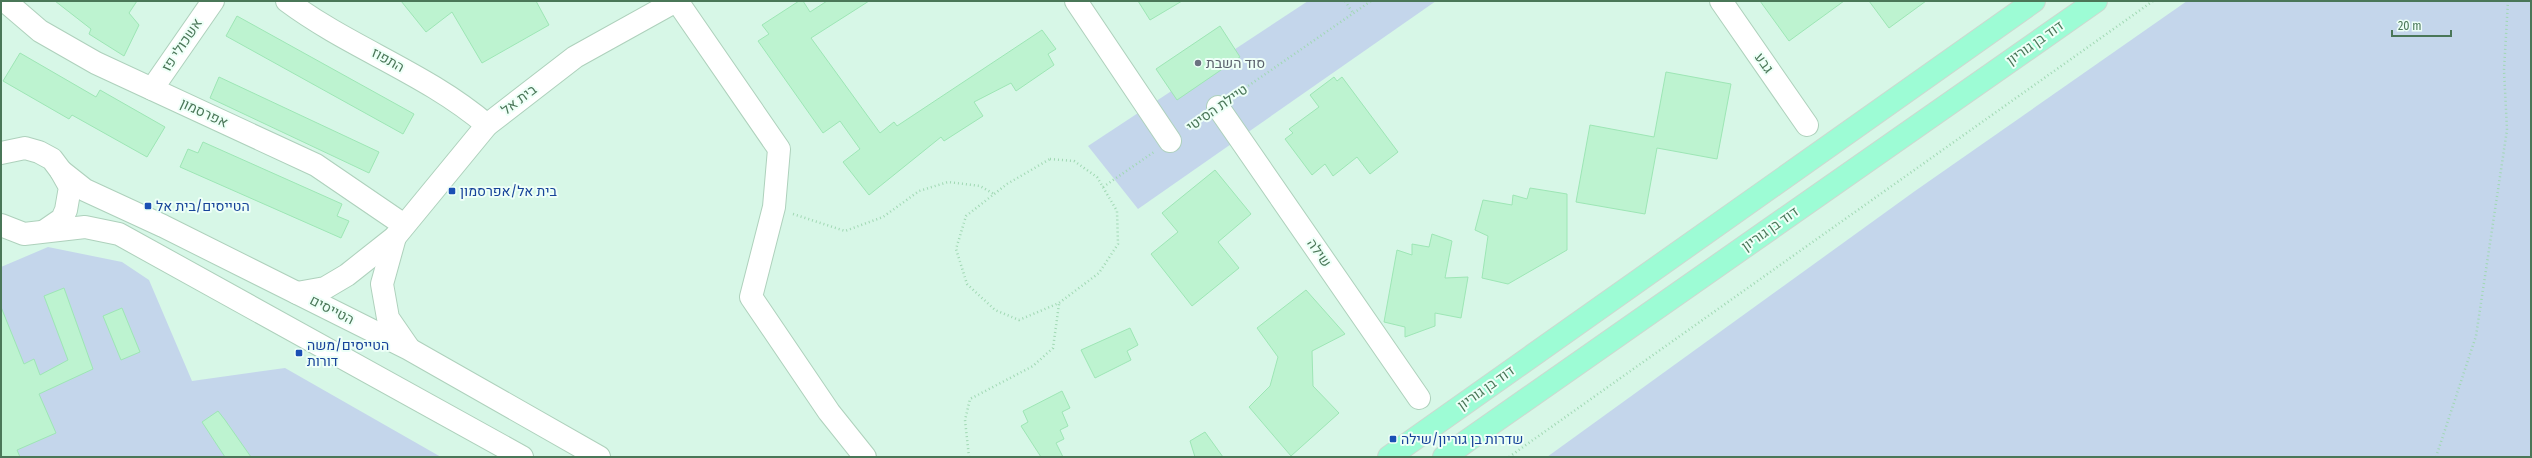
<svg xmlns="http://www.w3.org/2000/svg" width="2532" height="458" font-family="'Fira Sans Condensed',Heebo,sans-serif">
<style>
.residential{fill:#d7f7e7}
.green{fill:#c4d6eb}
.building{fill:#bdf3d0;stroke:#9de6b5}
.lines{fill:none;stroke-linecap:round;stroke-linejoin:round}
.minor-casing{stroke:#aed1bc;stroke-width:24}
.major-casing{stroke:#ccd9d0;stroke-width:24}
.path{stroke:#a0d8b3;stroke-width:2.5;stroke-dasharray:1 3;stroke-linecap:butt}
.minor{stroke:#fff;stroke-width:22}
.major{stroke:#9dfcd5;stroke-width:22}
.worship-dot{fill:#6b7280;stroke:#edfff7;stroke-width:1.5}
.transit-dot{fill:#1a4fb4;stroke:#edfff7;stroke-width:1.5}
.labels{text-anchor:middle;dominant-baseline:central;stroke-width:4;stroke-linejoin:round;paint-order:stroke}
.street-label{font-size:14px;fill:#4a7758;stroke:#edfff7}
.worship-label{font-size:14px;fill:#5b616d;stroke:#edfff7;text-anchor:start}
.transit-label{font-size:14px;fill:#164399;stroke:#edfff7;text-anchor:start}
</style>
<rect width="100%" height="100%" fill="#e6fdf3"/>
<rect class="residential" x="1" y="1" width="2530" height="456"/>
<g class="green">
<polygon points="1308,1 1436,1 1138,209 1088,146"/>
<polygon points="2187,1 2531,1 2531,457 1547,457 1915,191"/>
<polygon points="48,247 122,262 149,280 192,381 285,368 441,457 1,457 1,267"/>
</g>
<g class="building">
<polygon points="55,1 137,1 129,13 139,25 124,56 89,34 91,29"/>
<polygon points="401,1 536,1 549,25 482,63 452,12 426,32"/>
<polygon points="799,1 803,1 810,12 827,1 869,1 811,38 880,133 894,122 897,126 1042,30 1056,49 1048,54 1054,65 1016,91 1011,83 974,102 983,116 944,141 941,137 869,195 843,162 860,149 840,121 823,133 758,41 769,34 762,25"/>
<polygon points="1138,1 1182,1 1150,20"/>
<polygon points="1760,1 1844,1 1789,41"/>
<polygon points="1869,1 1926,1 1889,28"/>
<polygon points="237,16 414,114 403,134 226,36"/>
<polygon points="1220,26 1240,57 1177,100 1156,69"/>
<polygon points="20,53 96,97 100,90 165,127 147,157 72,115 69,119 3,81"/>
<polygon points="1666,72 1731,84 1717,159 1657,148 1645,214 1576,202 1590,125 1654,137"/>
<polygon points="219,77 379,152 369,173 210,98"/>
<polygon points="1334,77 1337,81 1342,77 1398,152 1370,174 1357,157 1333,176 1325,164 1312,175 1285,139 1293,133 1289,129 1319,107 1310,95"/>
<polygon points="203,142 342,204 337,216 349,221 341,238 180,167 188,149 198,153"/>
<polygon points="1215,170 1251,214 1218,242 1239,268 1192,306 1151,254 1178,232 1162,213"/>
<polygon points="1530,188 1567,194 1567,250 1508,284 1482,278 1488,236 1475,230 1483,200 1512,205 1513,195 1527,199"/>
<polygon points="1432,234 1452,241 1445,278 1468,277 1461,318 1435,313 1435,326 1405,337 1405,327 1384,322 1397,250 1412,255 1412,244 1429,247"/>
<polygon points="64,288 93,369 39,394 56,433 17,450 20,457 1,457 1,307 24,364 34,359 40,375 68,360 44,296"/>
<polygon points="1306,290 1345,334 1312,351 1313,386 1339,413 1291,456 1249,407 1270,386 1278,357 1257,328"/>
<polygon points="122,308 140,352 121,360 103,316"/>
<polygon points="1130,328 1138,345 1127,351 1131,360 1095,378 1081,350"/>
<polygon points="1062,391 1070,408 1062,412 1068,426 1060,430 1064,439 1056,443 1063,457 1041,457 1021,426 1028,422 1023,411"/>
<polygon points="218,411 225,420 251,457 225,457 202,422"/>
<polygon points="1205,432 1223,457 1195,457 1190,441"/>
</g>
<g class="lines">
<g class="minor-casing">
<g id="minor">
<polyline points="5,1 40,31 96,63 316,165 404,225"/>
<path d="M287 1C350 48 426 73 487 125"/>
<polyline points="677,1 779,149 774,207 751,297 829,412 865,457"/>
<polyline points="1076,1 1170,141"/>
<polyline points="1721,1 1807,125"/>
<polyline points="152,89 213,1"/>
<polyline points="1218,107 1419,398"/>
<polyline points="1,153 25,148 39,152 52,159 61,171 70,187 66,210 62,219 46,230"/>
<polyline points="61,171 85,190 163,226 409,349 599,457"/>
<polyline points="1,225 24,234 85,227 119,234 522,457"/>
<polyline points="395,237 382,284 388,318 408,347"/>
<polyline points="297,293 325,288 347,275 395,237 487,125 575,57 676,1"/>
</g>
</g>
<g class="major-casing">
<g id="major">
<polyline points="1389,457 2034,1"/>
<polyline points="1444,457 2096,1"/>
</g>
</g>
<g class="path">
<polyline points="1345,1 1353,13"/>
<polyline points="1235,95 1371,1"/>
<polyline points="1187,128 1201,119"/>
<polygon points="1050,159 1074,161 1097,177 1117,211 1118,244 1099,273 1059,303 1019,320 995,310 967,284 956,249 966,216 1007,184"/>
<polyline points="1103,187 1154,152"/>
<polyline points="793,214 845,231 883,217 919,191 948,182 980,186 994,194"/>
<polyline points="969,457 965,420 970,399 1033,366 1053,348 1059,304"/>
<polyline points="1509,457 2153,1"/>
<polyline points="2436,457 2476,336 2507,130 2504,70 2508,1"/>
</g>
<use href="#minor" class="minor"/>
<use href="#major" class="major"/>
</g>
<circle class="worship-dot" cx="1198" cy="63" r="4"/>
<g class="transit-dot">
<rect x="448" y="187" width="8" height="8" rx="2"/>
<rect x="144" y="202" width="8" height="8" rx="2"/>
<rect x="295" y="349" width="8" height="8" rx="2"/>
<rect x="1389" y="435" width="8" height="8" rx="2"/>
</g>
<g class="labels">
<g class="street-label">
<text transform="translate(2035 43) rotate(-35)">דוד בן גוריון</text>
<text transform="translate(182 45) rotate(-56)">אשכולי פז</text>
<text transform="translate(388 60) rotate(29)">התפוז</text>
<text transform="translate(1764 63) rotate(55)">גבע</text>
<text transform="translate(519 100) rotate(-37)">בית אל</text>
<text transform="translate(1217 108) rotate(-35)">טיילת הסיטי</text>
<text transform="translate(204 113) rotate(25)">אפרסמון</text>
<text transform="translate(1770 229) rotate(-35)">דוד בן גוריון</text>
<text transform="translate(1319 253) rotate(55)">שילה</text>
<text transform="translate(332 310) rotate(27)">הטייסים</text>
<text transform="translate(1486 388) rotate(-35)">דוד בן גוריון</text>
</g>
<g class="worship-label">
<text x="1206" y="63">סוד השבת</text>
</g>
<g class="transit-label">
<text x="460" y="191">בית אל/אפרסמון</text>
<text x="156" y="206">הטייסים/בית אל</text>
<text x="307" y="345">הטייסים/משה<tspan x="307" dy="16">דורות</tspan></text>
<text x="1401" y="439">שדרות בן גוריון/שילה</text>
</g>
</g>
<rect width="2532" height="458" fill="none" stroke="#4a7758" stroke-width="4"/>
<path d="M2392 30v6h59v-6" fill="none" stroke="#4a7758" stroke-width="2"/>
<text x="2398" y="30" font-size="12" fill="#4a7758" stroke="#edfff7" stroke-width="3" paint-order="stroke">20 m</text>
</svg>
